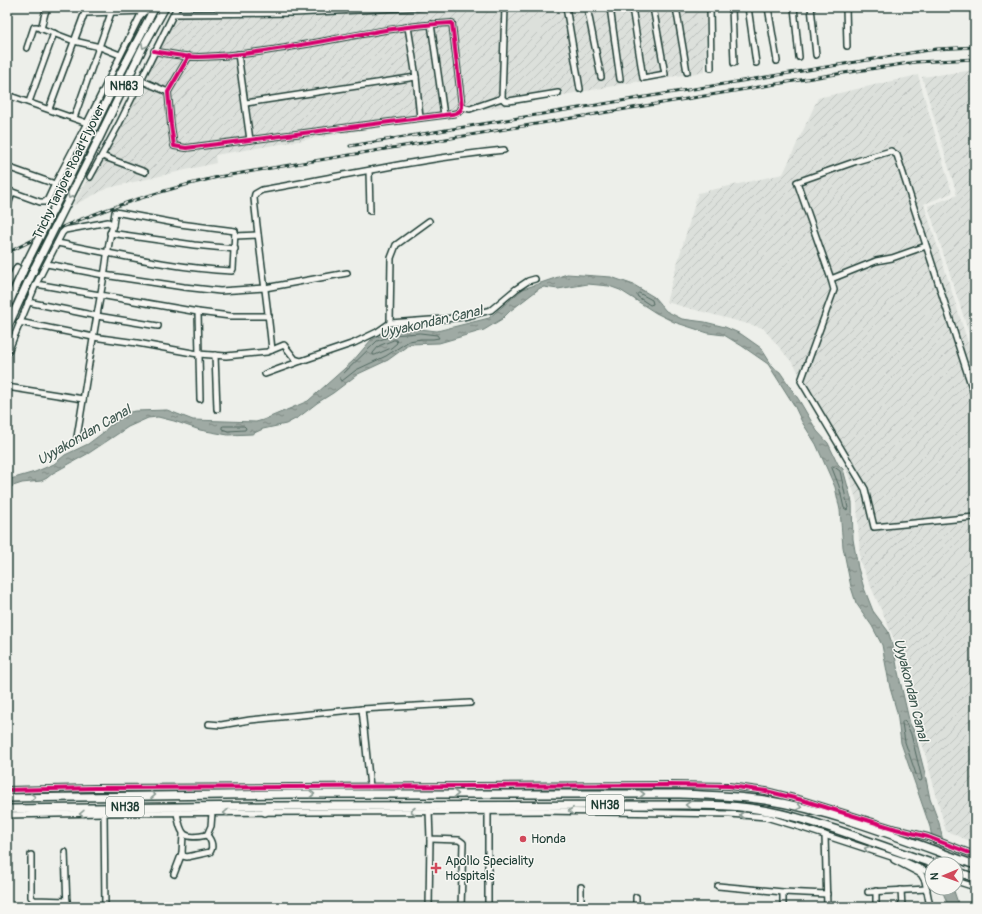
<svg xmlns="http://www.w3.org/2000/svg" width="982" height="914" font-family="Pangolin,sans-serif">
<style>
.industrial{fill:url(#industrial-furrows)}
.water{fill:url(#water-ripples);stroke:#6c7e77}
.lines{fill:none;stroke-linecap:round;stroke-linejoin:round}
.shore{stroke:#526961;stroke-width:1}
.minor-casing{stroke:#1f3d34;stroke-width:8}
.highway-casing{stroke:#1f3d34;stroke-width:10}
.minor{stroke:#f6f6f2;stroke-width:5}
.highway{stroke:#f6f6f2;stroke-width:7}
.rail-casing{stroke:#1f3d34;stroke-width:3}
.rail{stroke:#f6f6f2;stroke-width:1.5;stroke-dasharray:4.5;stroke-linecap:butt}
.highway-bridge-casing{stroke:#1f3d34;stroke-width:10;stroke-linecap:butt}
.highway-bridge{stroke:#f6f6f2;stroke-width:7}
.cycleway-casing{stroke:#f6f6f2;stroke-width:6}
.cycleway{stroke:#d6006c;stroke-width:4}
.oneway{stroke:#8a9a93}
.poi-dot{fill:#d1495b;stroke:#f6f6f2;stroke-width:1.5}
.labels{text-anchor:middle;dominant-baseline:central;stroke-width:3;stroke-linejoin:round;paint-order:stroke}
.shield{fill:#f6f6f2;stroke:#60746d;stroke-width:1}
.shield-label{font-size:12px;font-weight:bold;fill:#1f3d34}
.street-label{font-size:13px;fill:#1f3d34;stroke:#f6f6f2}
.poi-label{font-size:13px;fill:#1f3d34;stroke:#f6f6f2;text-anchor:start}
.water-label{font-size:14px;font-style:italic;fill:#3f5850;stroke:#f6f6f2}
</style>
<defs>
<pattern id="industrial-furrows" width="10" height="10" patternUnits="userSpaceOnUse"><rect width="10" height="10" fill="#dce0db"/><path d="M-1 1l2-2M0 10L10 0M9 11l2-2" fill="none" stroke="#bcc1bd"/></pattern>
<pattern id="water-ripples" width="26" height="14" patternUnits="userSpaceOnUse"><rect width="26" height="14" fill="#9faaa4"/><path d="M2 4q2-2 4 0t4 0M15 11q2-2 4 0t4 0" fill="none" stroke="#818c86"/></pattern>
</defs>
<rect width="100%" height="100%" fill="#edefea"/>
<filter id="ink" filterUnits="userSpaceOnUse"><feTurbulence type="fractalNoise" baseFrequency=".025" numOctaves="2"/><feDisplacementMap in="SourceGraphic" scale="8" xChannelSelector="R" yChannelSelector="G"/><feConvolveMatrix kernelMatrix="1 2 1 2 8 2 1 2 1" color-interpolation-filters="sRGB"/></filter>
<g filter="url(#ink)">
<g class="industrial">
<polygon points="183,7 464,7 464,11 571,7 706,7 705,72 641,81 476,111 215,155 216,163 108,188 72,206"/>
<polygon points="975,70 975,352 928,206 957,195 922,77"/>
<polygon points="918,75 952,193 924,204 975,365 975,843 946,831 894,639 860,562 857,502 842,456 795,366 763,328 666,302 698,193 783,174 818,98"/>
</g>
<g class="water">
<polygon points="567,274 611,277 634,285 654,297 666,311 682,319 705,322 725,327 741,334 761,348 773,367 780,372 799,400 817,431 828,443 838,464 843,469 852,502 853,539 858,568 864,588 873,611 888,631 894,650 898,672 910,724 914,731 925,774 930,799 939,823 948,864 937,864 930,827 901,743 897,712 890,688 882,645 872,626 856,603 851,587 843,547 840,510 835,487 816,444 802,422 794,405 768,364 742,346 724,335 708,333 674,322 656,313 620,290 609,286 588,284 558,289 544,287 540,288 510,311 502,319 484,330 439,343 410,344 388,360 358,374 333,393 317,403 299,417 286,424 263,429 252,434 228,435 200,430 174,421 158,417 148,418 128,427 89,453 53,473 47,478 41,481 22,483 7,488 7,480 35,472 54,464 65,455 88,444 104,432 108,427 130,412 136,411 167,410 193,420 256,422 263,420 308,401 353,361 371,340 375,338 390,332 401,330 420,329 437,331 489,318 523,289"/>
<polygon points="941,888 953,888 958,903 961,907 949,907"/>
</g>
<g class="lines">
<g class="shore">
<polygon points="639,293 652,300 653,304 650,305 638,297 637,295"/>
<polygon points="420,333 437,335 439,338 433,339 421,339 409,341 386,356 356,370 342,381 340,380 340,377 377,341 394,335"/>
<polygon points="394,340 396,340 397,343 391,348 375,355 373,355 373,353 379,346"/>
<polygon points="224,426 244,426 246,428 245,430 228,431 222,429 222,427"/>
<polygon points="833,466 840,471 848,508 847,510 844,508 839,486 832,468"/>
<polygon points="904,721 906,723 911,734 921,775 922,779 921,781 918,780 905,742 902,723"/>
</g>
<g class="minor-casing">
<g id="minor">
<polyline points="84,7 85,12 87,13 146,11"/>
<polyline points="505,7 502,98 505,101 509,101 558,93"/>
<polyline points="566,7 580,89"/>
<polyline points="587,7 601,77"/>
<polyline points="610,7 620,79"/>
<polyline points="632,7 643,78 665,74 653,7"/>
<polyline points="676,7 687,72"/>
<polyline points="710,7 711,68"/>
<polyline points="732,7 734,63"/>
<polyline points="748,7 756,63"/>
<polyline points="768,7 777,61"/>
<polyline points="794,7 799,57"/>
<polyline points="811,7 816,55"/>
<polyline points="846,7 847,46"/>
<polyline points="174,14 294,13 424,7"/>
<polyline points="431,24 444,115"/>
<polyline points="408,27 416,77 420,118"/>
<polyline points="41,29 45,13 48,7"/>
<polyline points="27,48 34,27 37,27 74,41 100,47 120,55"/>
<path d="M154 51C169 54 184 57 199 57 284 55 367 27 452 23L462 107C460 115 450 114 444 115L186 148 174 146 171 125 168 92 189 56"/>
<polyline points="238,54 250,140"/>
<polyline points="140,80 168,92"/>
<polyline points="7,95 87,123"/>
<polyline points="29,102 54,33"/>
<polyline points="246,103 416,77"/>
<polyline points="462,107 470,109 502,98"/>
<polyline points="49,109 85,12"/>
<polyline points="74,118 111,13"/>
<polyline points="102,156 145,172"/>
<polyline points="7,167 55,184"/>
<polyline points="369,171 370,211"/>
<polyline points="90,177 119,124 177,7"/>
<polyline points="7,190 40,202 45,202 48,199 55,184 87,123 140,16 145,11"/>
<polyline points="7,209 12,192"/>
<polyline points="110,233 194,245 235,249"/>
<polyline points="235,236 258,235"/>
<path d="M57 243C115 254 173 268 232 271L233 269 235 231 180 224 115 212 113 225"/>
<polyline points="926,246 892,258 876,261 831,279 797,182 857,161 891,151 897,155 975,397"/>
<polyline points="47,264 104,275 184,287 220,291 265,288 347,273"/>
<polyline points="831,279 834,290 801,381 865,489 874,527 975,517"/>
<polyline points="36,284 198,312 230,316 269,316"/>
<polyline points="7,287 17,267"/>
<polyline points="28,302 97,316 158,326"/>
<polyline points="198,312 200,399"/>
<path d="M19 322 93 337 137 343 198 354 226 356 267 352 272 350C267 299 259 249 254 198L255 194 262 190C342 176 423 158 504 150"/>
<polyline points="390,323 391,258 396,245 429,221"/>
<polyline points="272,350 284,345 295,359 301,361 354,343 377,332 390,323 444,319 463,317 491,310 516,289 528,281 535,279"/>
<path d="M7 354 36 284 62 233 65 230 108 222 113 225C108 241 107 260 104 276 94 329 86 383 77 437"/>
<polyline points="215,355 217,409"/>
<polyline points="265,374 301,361"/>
<polyline points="7,387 83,399"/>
<polyline points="362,709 370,787"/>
<polyline points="209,724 221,725 250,720 362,709 470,703"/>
<polyline points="7,790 94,788 671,785 729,786 766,791 802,800 896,829 928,837 975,855"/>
<polyline points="429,811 430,839 459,840 463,843 461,907"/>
<polyline points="488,811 488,907"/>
<polyline points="104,813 105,907"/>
<path d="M177 813C181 835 183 840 207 835L211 826 212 813"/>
<polyline points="7,815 104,813 544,811 730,814 766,817 803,828 904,861 932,874"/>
<polyline points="825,835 827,907"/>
<polyline points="65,852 67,907"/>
<polyline points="182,853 183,834"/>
<polyline points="31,855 31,897 34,900 67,901"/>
<polyline points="894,860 921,874 925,881 930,907"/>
<path d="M174 874 182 853 183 856 187 857 210 852C214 846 211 840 207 835"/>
<polyline points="956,881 975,887"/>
<polyline points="718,886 783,892 827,894"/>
<polyline points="581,887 581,907"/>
<polyline points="901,890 902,907"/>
<polyline points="876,891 876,907"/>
<polyline points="868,892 927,889"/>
<polyline points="636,897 636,907"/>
<polyline points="429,907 430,839"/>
<polyline points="783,907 783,892"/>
</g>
</g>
<g class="highway-casing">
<g id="highway">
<polyline points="82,152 117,80 155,7"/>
<polyline points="88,161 144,45 165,7"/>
<polyline points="7,307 26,264"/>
<polyline points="7,328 35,267"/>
<path d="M7 798 293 794H680C708 795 736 796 765 800 835 811 908 841 975 865"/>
<path d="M7 809 272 806 679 805C709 805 739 805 768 811 825 822 879 846 934 864"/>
<polyline points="265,812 272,806"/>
<polyline points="956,871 975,878"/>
</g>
</g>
<use href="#minor" class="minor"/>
<use href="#highway" class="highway"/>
<g class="rail-casing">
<g id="rail">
<polyline points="350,146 916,52 937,49 975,47"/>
<path d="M7 253C74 218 145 194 218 177L824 76 916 62 975 59"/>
</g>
</g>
<use href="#rail" class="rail"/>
<g class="highway-bridge-casing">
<g id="highway-bridge">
<polyline points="26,264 82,152"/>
<polyline points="35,267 88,161"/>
</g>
</g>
<use href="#highway-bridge" class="highway-bridge"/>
<g class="cycleway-casing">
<g id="cycleway">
<path d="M154 51C169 54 184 57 199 57 284 55 367 27 452 23L462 107C460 115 450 114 444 115L186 148 174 146 171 125 168 92 189 56"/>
<polyline points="7,790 94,788 671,785 729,786 766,791 802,800 896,829 928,837 975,855"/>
</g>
</g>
<use href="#cycleway" class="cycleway"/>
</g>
<defs><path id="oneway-chevron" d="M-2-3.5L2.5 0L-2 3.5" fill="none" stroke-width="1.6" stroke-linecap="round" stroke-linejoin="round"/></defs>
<g class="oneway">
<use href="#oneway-chevron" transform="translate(144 46) rotate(117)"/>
<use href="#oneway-chevron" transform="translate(70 196) rotate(116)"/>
<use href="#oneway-chevron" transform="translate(312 794)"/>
<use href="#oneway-chevron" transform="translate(456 794)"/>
<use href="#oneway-chevron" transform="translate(642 794)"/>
<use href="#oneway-chevron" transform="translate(153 795) rotate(-1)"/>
<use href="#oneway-chevron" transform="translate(33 797) rotate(-1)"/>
<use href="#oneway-chevron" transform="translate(688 805) rotate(-178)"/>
<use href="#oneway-chevron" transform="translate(799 807) rotate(13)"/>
<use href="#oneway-chevron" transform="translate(413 811) rotate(180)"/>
<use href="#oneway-chevron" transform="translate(571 811) rotate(-179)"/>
<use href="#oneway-chevron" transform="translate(226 813) rotate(179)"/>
<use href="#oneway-chevron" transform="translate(82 814) rotate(179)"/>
<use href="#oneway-chevron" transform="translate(742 815) rotate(-175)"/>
<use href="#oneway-chevron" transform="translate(867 849) rotate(-162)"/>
</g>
</g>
<g class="poi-dot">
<circle cx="523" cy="839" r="4"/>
<path d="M434 862h4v4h4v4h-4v4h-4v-4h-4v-4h4z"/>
</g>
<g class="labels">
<g class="shield">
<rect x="105" y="76" width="38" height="20" rx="3"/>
<rect x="586" y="795" width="38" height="20" rx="3"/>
<rect x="106" y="797" width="38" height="20" rx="3"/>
</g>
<g class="shield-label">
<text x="124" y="86">NH83</text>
<text x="605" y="805">NH38</text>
<text x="125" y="807">NH38</text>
</g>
<g class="street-label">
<text transform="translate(69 172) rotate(-64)">Trichy Tanjore Road Flyover</text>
</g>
<g class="poi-label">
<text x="531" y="839">Honda</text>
<text x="445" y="861">Apollo Speciality<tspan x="445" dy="15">Hospitals</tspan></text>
</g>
<g class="water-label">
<text transform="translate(431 322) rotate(-13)">Uyyakondan Canal</text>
<text transform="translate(84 435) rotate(-30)">Uyyakondan Canal</text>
<text transform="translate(911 690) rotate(76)">Uyyakondan Canal</text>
</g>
</g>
<rect width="982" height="914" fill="none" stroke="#f6f6f2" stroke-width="24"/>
<rect x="12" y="12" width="958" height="890" fill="none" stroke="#1f3d34" stroke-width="1.5" filter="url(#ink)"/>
<g transform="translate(944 876) rotate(268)"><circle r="19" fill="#f6f6f2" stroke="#a0aca6"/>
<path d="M0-3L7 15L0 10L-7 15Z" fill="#d1495b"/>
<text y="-6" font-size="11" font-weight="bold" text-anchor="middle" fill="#1f3d34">N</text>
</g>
</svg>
